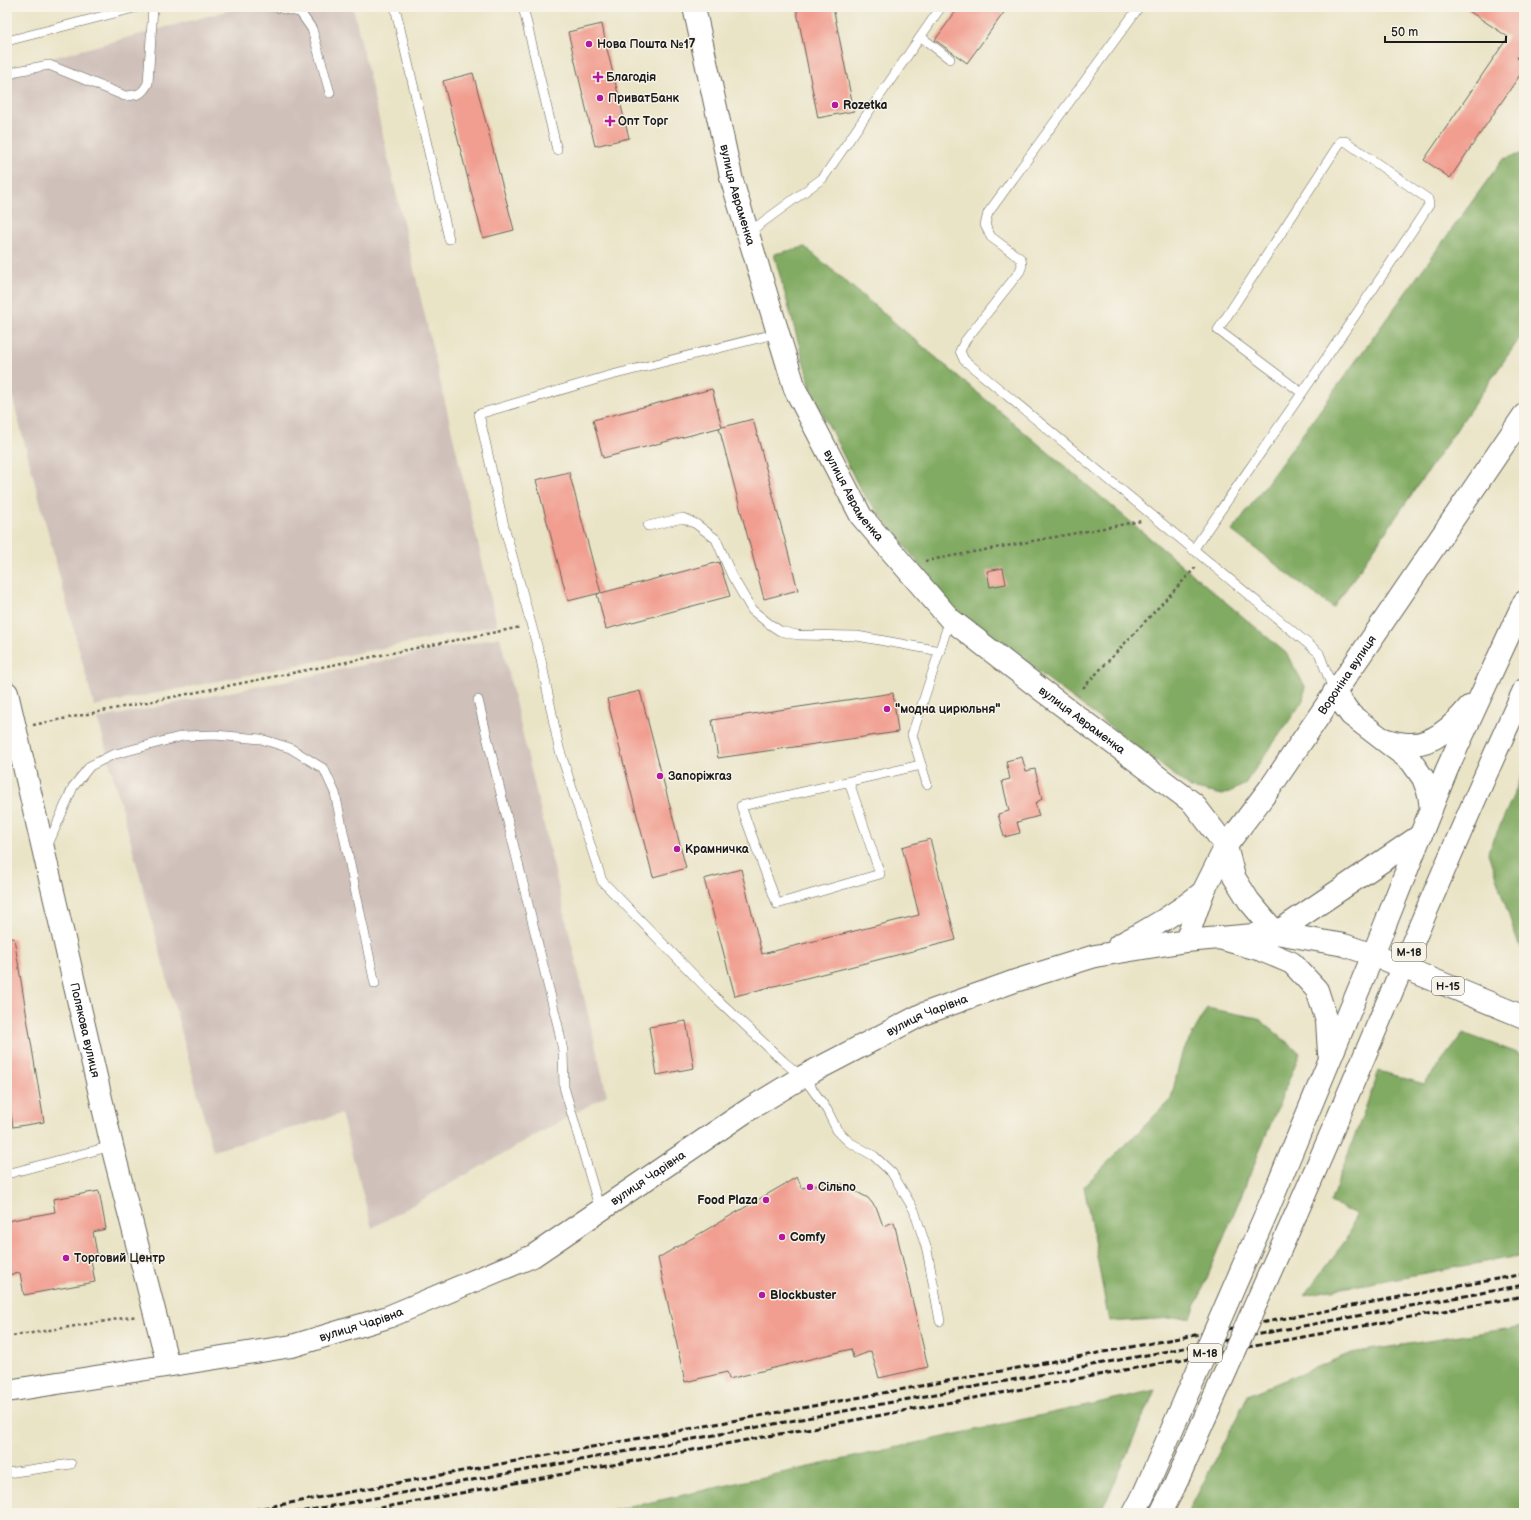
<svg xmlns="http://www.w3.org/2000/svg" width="1531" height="1520" font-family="'Balsamiq Sans',sans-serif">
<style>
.industrial{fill:#cfc0ba}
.forest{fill:#81aa62;stroke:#4e633f}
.building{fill:#f19e90}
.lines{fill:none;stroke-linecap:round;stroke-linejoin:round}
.service-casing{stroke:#646258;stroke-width:10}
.tertiary-casing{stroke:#646258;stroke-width:24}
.secondary-casing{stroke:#646258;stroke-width:24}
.primary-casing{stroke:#646258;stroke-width:24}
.trunk-casing{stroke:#646258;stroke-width:24}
.path{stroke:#646258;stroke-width:2.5;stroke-dasharray:3 3;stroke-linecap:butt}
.service{stroke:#fff;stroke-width:9}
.tertiary{stroke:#fff;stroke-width:22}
.secondary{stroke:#fff;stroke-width:22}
.primary{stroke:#fff;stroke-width:22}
.trunk{stroke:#fff;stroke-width:22}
.rail{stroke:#1c1c1c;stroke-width:3;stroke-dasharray:6 3;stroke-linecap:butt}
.trunk-bridge-casing{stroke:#646258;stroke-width:24;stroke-linecap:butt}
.trunk-bridge{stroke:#fff;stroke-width:22}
.poi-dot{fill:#b5179e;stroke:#f7f3e8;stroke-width:1.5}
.labels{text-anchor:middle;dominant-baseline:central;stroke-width:3;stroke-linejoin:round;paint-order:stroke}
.shield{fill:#f7f3e8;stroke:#5e5c59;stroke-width:1}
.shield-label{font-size:11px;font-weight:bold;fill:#1c1c1c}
.poi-label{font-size:12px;font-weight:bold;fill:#1c1c1c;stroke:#f7f3e8;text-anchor:start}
.street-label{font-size:12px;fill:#1c1c1c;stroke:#f7f3e8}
</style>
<rect width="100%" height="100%" fill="#f7f3e8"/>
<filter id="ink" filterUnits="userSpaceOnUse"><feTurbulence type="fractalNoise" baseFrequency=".025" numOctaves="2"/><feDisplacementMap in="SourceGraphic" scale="8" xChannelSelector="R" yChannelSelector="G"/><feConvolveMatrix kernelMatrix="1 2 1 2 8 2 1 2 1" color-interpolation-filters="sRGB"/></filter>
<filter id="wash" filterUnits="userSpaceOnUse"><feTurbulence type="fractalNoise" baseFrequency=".012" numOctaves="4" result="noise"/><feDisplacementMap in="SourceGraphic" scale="16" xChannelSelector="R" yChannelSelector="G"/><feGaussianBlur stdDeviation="0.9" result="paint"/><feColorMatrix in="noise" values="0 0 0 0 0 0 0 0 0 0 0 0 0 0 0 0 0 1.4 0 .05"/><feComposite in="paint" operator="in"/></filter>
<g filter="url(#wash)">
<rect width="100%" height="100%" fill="#eae4c7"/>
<g class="industrial">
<polygon points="241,7 353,7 497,625 94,706 7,377 7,70"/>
<polygon points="500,637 607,1095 372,1228 341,1114 213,1151 98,719"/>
</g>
<g class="forest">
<polygon points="1524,153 1524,332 1333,608 1232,531 1503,159"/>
<polygon points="805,247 1286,653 1305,686 1303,701 1244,785 1223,795 1191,788 953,607 861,491 812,392 774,254"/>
<polygon points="1524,771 1524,951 1519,946 1488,853"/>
<polygon points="1207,1008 1258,1018 1300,1053 1191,1317 1109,1322 1084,1186 1171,1099 1182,1053"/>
<polygon points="1463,1033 1515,1052 1524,1058 1524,1255 1304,1295 1346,1240 1356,1214 1330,1203 1379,1071 1424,1084"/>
<polygon points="1524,1326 1524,1513 1188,1513 1248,1395 1351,1353"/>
<polygon points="1155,1390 1101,1513 602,1513"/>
</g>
<g id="blocks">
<g class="building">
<polygon points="796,7 833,7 854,111 818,118"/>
<polygon points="959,7 1008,7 967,63 935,40"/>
<polygon points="1463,7 1524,7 1524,48 1517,58 1524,62 1524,69 1450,178 1424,160 1508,37"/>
<polygon points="602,24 606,45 629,138 595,146 568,32"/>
<polygon points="473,73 514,230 483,238 443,81"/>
<polygon points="712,389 722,427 603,458 593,420"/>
<polygon points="753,419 798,590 764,599 719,428"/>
<polygon points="569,472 601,593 719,562 730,596 606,629 597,594 600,593 568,601 536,480"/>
<polygon points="1003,568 1006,584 990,587 987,571"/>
<polygon points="640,691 686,868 653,877 607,699"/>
<polygon points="893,693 898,732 718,758 712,720"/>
<polygon points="1022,757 1026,771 1035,769 1042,799 1035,803 1039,816 1017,822 1020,833 1004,837 998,814 1009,811 1002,781 1010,779 1006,761"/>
<polygon points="930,839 956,940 735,996 704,879 741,869 762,954 919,915 902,847"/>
<polygon points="7,938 14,938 44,1122 13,1127 7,1087"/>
<polygon points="686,1021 694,1068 657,1075 649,1027"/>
<polygon points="797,1177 802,1188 823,1183 842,1184 868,1198 877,1209 883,1226 894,1222 928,1367 879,1378 871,1351 853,1358 851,1349 729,1379 727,1372 685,1382 658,1258"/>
<polygon points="99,1191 106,1229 93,1232 98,1259 91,1260 95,1282 24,1295 20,1273 7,1275 7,1221 55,1212 53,1199"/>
</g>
</g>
</g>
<g filter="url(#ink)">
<use href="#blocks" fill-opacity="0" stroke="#646258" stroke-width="1"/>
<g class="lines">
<g class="service-casing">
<g id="service">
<polyline points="276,7 300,12 312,29 330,93"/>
<polyline points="395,7 449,239"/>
<polyline points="523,7 557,150"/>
<polyline points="1139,7 988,213 985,225 991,237 1021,259 1022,265 1020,271 965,341 960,351 964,360 1319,653 1334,692"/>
<polyline points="921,37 950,59"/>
<polyline points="7,41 138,7"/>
<path d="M7 77 17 71 49 65 125 96C138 95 142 95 148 83L153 7"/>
<polyline points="748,233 823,178 941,7"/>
<polyline points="778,333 608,376 479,414 504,526 541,660 559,748 602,881 716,998 783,1061 802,1077 810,1086 827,1110 837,1130 849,1142 874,1156 892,1173 914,1210 927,1250 940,1321"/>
<polyline points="648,526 683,518 696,524 716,539 732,576 752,610 768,623 780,631 797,635 857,636 940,651"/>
<path d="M1193 550C1272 436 1353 322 1429 205L1428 199 1345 141H1341L1218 330 1302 393"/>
<polyline points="478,700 558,1026 563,1051 564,1087 600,1210"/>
<polyline points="849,782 880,874 777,904 741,806 921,765"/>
<polyline points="927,784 912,735 950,619"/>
<polyline points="47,847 73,787 90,766 112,755 183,736 215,735 261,739 290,748 324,769 335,793 375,984"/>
<polyline points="7,1174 112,1146"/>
<polyline points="7,1473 71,1464"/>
</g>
</g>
<g class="tertiary-casing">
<g id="tertiary">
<path id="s1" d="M7 693 112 1146 168 1365"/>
<path id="s2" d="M1186 941 1203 892 1226 846 1272 785 1524 415"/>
</g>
</g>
<g class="secondary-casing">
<g id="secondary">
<path id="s3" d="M694 7 732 181 795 389 861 516 950 619 1043 691 1193 803 1226 846 1234 877 1249 901 1276 933"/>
<path d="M1119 945C1149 930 1177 913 1203 892"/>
<path id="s4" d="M7 1391 292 1346 388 1317 533 1256 751 1108 802 1077 923 1014 1015 981 1095 956 1186 941 1276 933 1344 945 1373 955"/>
</g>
</g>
<g class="primary-casing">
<polyline id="primary" points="1373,955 1524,1017"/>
</g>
<g class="trunk-casing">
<g id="trunk">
<polyline points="1334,692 1351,715 1411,761 1423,778 1429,794 1431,810"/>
<path d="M1383 739C1391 741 1400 744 1408 744 1433 746 1454 725 1469 707"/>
<polyline points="1276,933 1421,835"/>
<polyline points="1219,938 1261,950 1292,963 1317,990 1327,1021 1329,1053"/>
<polyline points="1268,1209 1373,955 1447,769 1524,602"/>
<path d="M1296 1214C1373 1040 1444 863 1524 690"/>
<polyline points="1134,1513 1143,1496"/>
<polyline points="1161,1513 1174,1487"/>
</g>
</g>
<g class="path">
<polyline points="925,561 1141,521"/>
<polyline points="1083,688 1196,567"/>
<polyline points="33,725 521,627"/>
<polyline points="7,1337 137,1316"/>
</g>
<use href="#service" class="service"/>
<use href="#tertiary" class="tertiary"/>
<use href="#secondary" class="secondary"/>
<use href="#primary" class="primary"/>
<use href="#trunk" class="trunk"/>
<g class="rail">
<polyline points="236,1513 1524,1274"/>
<polyline points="294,1513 1524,1285"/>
<polyline points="353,1513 1524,1296"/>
</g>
<g class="trunk-bridge-casing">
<g id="trunk-bridge">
<polyline points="1174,1487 1296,1214"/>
<polyline points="1143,1496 1268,1209"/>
</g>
</g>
<use href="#trunk-bridge" class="trunk-bridge"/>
</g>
</g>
<g class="poi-dot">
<circle cx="589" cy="44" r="4"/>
<path d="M596 71h4v4h4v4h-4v4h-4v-4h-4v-4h4z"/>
<circle cx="600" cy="98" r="4"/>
<circle cx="835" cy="105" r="4"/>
<path d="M608 115h4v4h4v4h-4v4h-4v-4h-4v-4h4z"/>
<circle cx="887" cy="709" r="4"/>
<circle cx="660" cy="776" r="4"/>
<circle cx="677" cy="849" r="4"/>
<circle cx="810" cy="1187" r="4"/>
<circle cx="766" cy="1200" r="4"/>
<circle cx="782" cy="1237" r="4"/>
<circle cx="66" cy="1258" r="4"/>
<circle cx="762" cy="1295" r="4"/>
</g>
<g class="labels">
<g class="shield">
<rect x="1392" y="943" width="34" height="18" rx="3"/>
<rect x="1432" y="977" width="32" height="18" rx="3"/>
<rect x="1188" y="1344" width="34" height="18" rx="3"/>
</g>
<g class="shield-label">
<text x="1409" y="952">М-18</text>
<text x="1448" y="986">Н-15</text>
<text x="1205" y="1353">М-18</text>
</g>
<g class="poi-label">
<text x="597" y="44">Нова Пошта №17</text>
<text x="606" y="77">Благодія</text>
<text x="608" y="98">ПриватБанк</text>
<text x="843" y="105">Rozetka</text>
<text x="618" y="121">Опт Торг</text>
<text x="895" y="709">"модна цирюльня"</text>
<text x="668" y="776">Запоріжгаз</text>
<text x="685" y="849">Крамничка</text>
<text x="818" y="1187">Сільпо</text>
<text x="758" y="1200" text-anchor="end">Food Plaza</text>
<text x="790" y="1237">Comfy</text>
<text x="74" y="1258">Торговий Центр</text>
<text x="770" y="1295">Blockbuster</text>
</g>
<g class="street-label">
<text stroke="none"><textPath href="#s3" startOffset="193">вулиця Авраменка</textPath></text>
<text stroke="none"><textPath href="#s3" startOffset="517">вулиця Авраменка</textPath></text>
<text stroke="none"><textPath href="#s2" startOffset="313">Вороніна вулиця</textPath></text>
<text stroke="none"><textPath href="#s3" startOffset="841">вулиця Авраменка</textPath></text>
<text stroke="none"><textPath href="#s4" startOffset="1009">вулиця Чарівна</textPath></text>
<text stroke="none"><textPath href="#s1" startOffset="346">Полякова вулиця</textPath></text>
<text stroke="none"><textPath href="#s4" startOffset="685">вулиця Чарівна</textPath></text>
<text stroke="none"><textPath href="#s4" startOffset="361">вулиця Чарівна</textPath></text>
</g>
</g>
<rect width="1531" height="1520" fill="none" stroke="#f7f3e8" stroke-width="24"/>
<path d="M1385 36v6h121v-6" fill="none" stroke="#1c1c1c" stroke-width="2"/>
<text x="1391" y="36" font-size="12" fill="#1c1c1c" stroke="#f7f3e8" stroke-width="3" paint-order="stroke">50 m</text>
</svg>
